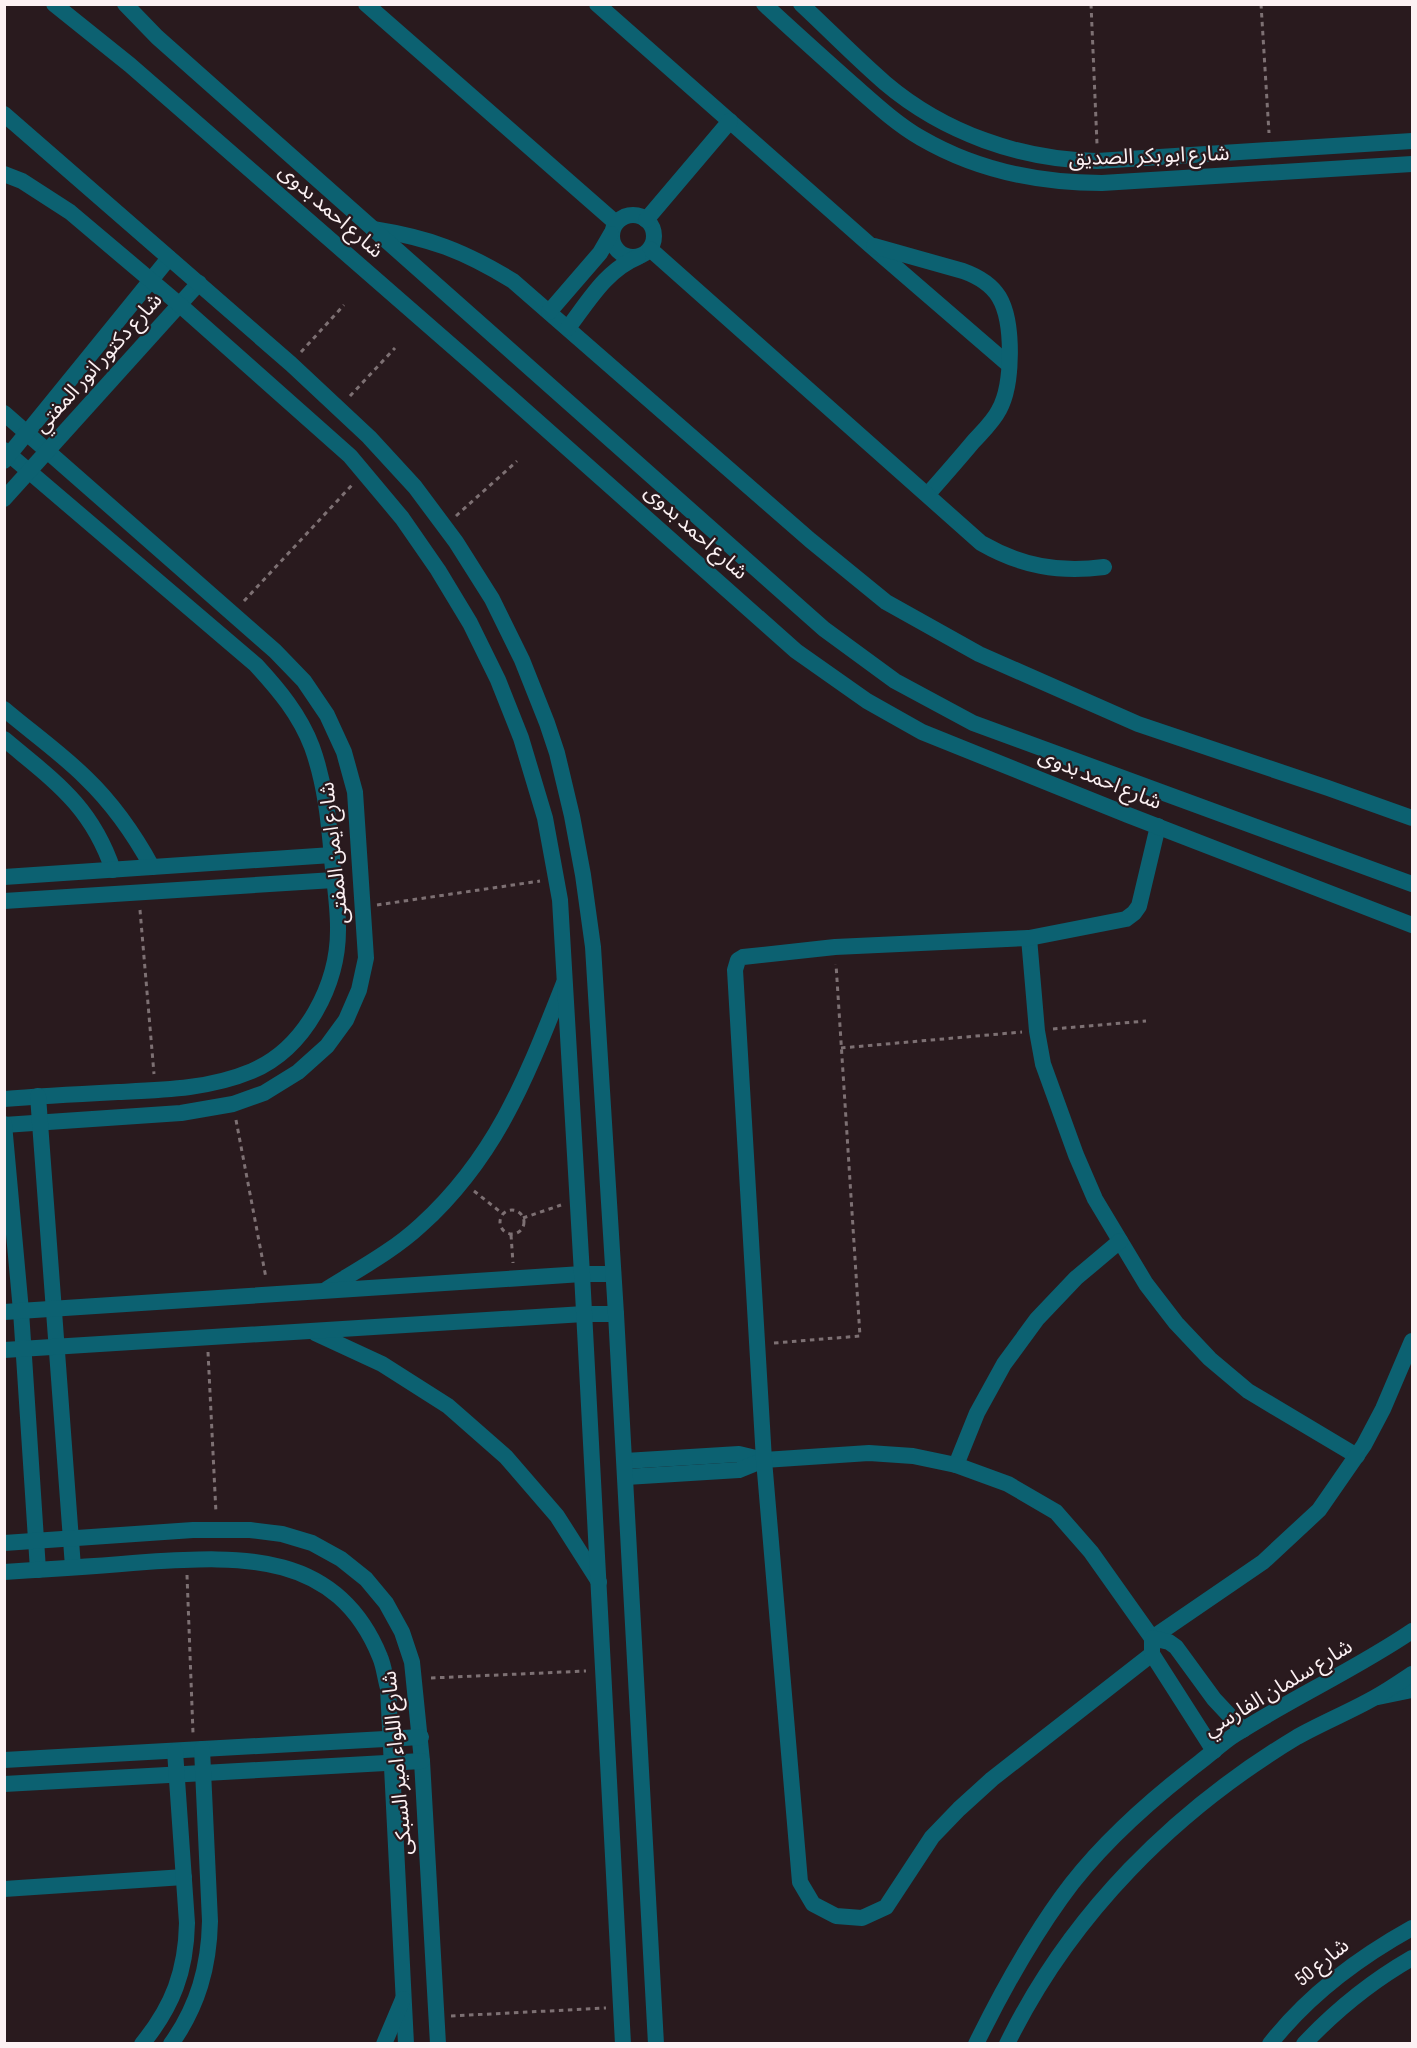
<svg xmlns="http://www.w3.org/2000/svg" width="1417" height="2048" font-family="'Sofia Sans Condensed','Noto Sans Arabic',sans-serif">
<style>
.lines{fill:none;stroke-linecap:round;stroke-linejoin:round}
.path{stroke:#7d7073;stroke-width:3;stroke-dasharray:4.5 4.5;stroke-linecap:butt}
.minor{stroke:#0c6171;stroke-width:16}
.tertiary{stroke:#0c6171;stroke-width:16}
.labels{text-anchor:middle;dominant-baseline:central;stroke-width:4.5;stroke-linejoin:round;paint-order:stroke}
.street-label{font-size:21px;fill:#fcf1f3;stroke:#291a1e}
</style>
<rect width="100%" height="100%" fill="#291a1e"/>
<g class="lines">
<g class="path">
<polyline points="1091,4 1097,144"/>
<polyline points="1261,4 1269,133"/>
<polyline points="301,352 344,305"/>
<polyline points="350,396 395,348"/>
<polyline points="456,516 517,461"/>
<polyline points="244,601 352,485"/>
<polyline points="377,905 540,881"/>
<polyline points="140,910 154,1074"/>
<polyline points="1053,1029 1146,1021"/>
<polyline points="841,1048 1022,1032"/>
<polyline points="236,1120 266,1278"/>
<polyline points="474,1191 503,1214"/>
<circle cx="512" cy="1222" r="12"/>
<polyline points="523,1218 561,1205"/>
<polyline points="511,1235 513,1263"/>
<polyline points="774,1343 860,1336 836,964"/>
<polyline points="208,1352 216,1513"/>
<polyline points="187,1575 193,1733"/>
<polyline points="431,1678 586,1671"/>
<polyline points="451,2016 606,2008"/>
</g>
<g class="minor">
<polyline points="366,4 616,223"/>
<polyline points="597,4 870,245 1009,365"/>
<circle cx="633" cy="236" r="21"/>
<polyline points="646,220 730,121"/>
<path d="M373 229C430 238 464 251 513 281L810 540 886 602 979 654 1138 724 1328 788 1412 818"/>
<path d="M874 246 963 271C977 276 991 284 999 297 1014 322 1013 385 999 410 993 422 982 432 973 442 958 460 943 477 928 494"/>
<path d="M650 249 981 543C1021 566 1059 573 1104 567"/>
<polyline points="549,312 600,253 611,234"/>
<path d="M568 328C588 302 606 270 638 257"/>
<polyline points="4,413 275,651 304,681 327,715 344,752 355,792 366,958 359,990 346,1020 327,1046 298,1072 264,1093 233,1104 181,1113 4,1125"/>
<path d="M4 450 256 665C279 690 300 715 312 747 325 783 329 821 332 859 334 881 338 904 338 927 339 983 306 1048 252 1071 209 1089 163 1090 118 1092 80 1094 42 1096 4 1099"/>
<polyline points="4,461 169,258"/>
<polyline points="4,499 199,283"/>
<path d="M4 709C31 732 61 753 86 778 113 804 134 834 152 867"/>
<path d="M4 739C54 781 91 805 113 870"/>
<polyline points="4,877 332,855"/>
<polyline points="4,901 334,880"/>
<polyline points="1029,938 1037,1031 1043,1064 1076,1155 1095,1199 1146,1284 1176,1323 1210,1359 1248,1391 1357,1456"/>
<polyline points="38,1096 73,1567"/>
<polyline points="4,1124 21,1311 38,1570"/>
<path d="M327 1289C359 1269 393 1251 421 1225 497 1156 527 1076 564 983"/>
<polyline points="4,1312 582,1274 613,1274"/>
<polyline points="315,1333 382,1364 448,1406 506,1457 557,1516 599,1582"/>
<polyline points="4,1350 584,1314 616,1314"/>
<polyline points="625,1461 739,1454 764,1460"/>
<polyline points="956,1465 977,1413 1004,1364 1037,1319 1076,1278 1120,1241"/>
<polyline points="626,1477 739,1470 764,1460 869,1453 913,1456 956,1465 1008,1484 1056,1512 1091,1552 1152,1638 1263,1562 1319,1510 1364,1445 1383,1409 1412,1341"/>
<polyline points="4,1543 193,1530 250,1530 282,1534 312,1543 341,1559 366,1579 386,1603 402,1632 412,1662 422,1761 438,2044"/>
<path d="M4 1572C52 1569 99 1566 146 1562 242 1556 337 1551 380 1657 384 1666 385 1678 388 1688L406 2044"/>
<polyline points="1152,1654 992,1779 959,1809 932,1837 886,1907 862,1918 836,1916 813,1904 800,1882 764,1460 735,970 738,960 743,957 835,947 1029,938 1126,919 1134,913 1139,906 1158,826"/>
<polyline points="1378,1697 1412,1690"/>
<polyline points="1214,1751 1152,1654 1152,1638 1169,1642 1176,1647 1214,1699 1243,1730"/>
<polyline points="4,1760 421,1737"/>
<polyline points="4,1784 422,1761"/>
<polyline points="4,1889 184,1877"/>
<path d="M142 2044C173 2006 186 1971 187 1923L175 1751"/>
<path d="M171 2044C198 2006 209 1967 210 1921L202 1749"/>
<polyline points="384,2044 403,1999"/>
<path d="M1270 2044C1309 1994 1358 1958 1412 1928"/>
<path d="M1304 2044C1336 2010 1372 1981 1412 1958"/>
</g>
<g class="tertiary">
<polyline points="54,4 130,65 475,366 796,651 867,701 922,732 1128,815 1412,925"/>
<polyline points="125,4 157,37 824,629 895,681 973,723 1412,884"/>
<path d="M764 4C792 30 821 56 849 81 872 101 895 123 921 138 976 170 1040 183 1102 183L1412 164"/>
<path d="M801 4C829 30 856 58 885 83 944 133 1021 160 1097 161L1412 141"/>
<polyline points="4,114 291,364 369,437 415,487 456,542 492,599 522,660 547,723 557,753 572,816 583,875 593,947 616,1314 656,2044"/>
<polyline points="4,174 22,181 70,212 180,305 350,456 402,518 438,570 470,623 498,680 521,738 545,818 560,900 582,1274 623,2044"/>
<path d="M976 2044C1001 1993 1028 1944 1061 1898 1098 1846 1149 1801 1200 1762 1212 1753 1223 1742 1236 1734 1294 1697 1356 1669 1412 1631"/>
<path d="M1007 2044C1070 1915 1174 1811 1297 1737 1322 1723 1349 1712 1374 1698 1387 1691 1400 1682 1412 1674"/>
</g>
</g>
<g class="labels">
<g class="street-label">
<text transform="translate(1149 156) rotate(-2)">شارع ابو بكر الصديق</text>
<text transform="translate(331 211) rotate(41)">شارع احمد بدوى</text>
<text transform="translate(98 363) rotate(-48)">شارع دكتور انور المفتي</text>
<text transform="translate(696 532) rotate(42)">شارع احمد بدوى</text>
<text transform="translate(1100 779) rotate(22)">شارع احمد بدوى</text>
<text transform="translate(334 853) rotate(-96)">شارع ايمن المفتى</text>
<text transform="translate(1278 1688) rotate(-31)">شارع سلمان الفارسي</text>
<text transform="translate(397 1763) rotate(-95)">شارع اللواء امير السبكى</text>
<text transform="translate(1322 1962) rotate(-39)">شارع 50</text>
</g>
</g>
<rect width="1417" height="2048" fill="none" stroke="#fcf1f3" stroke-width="12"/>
</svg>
